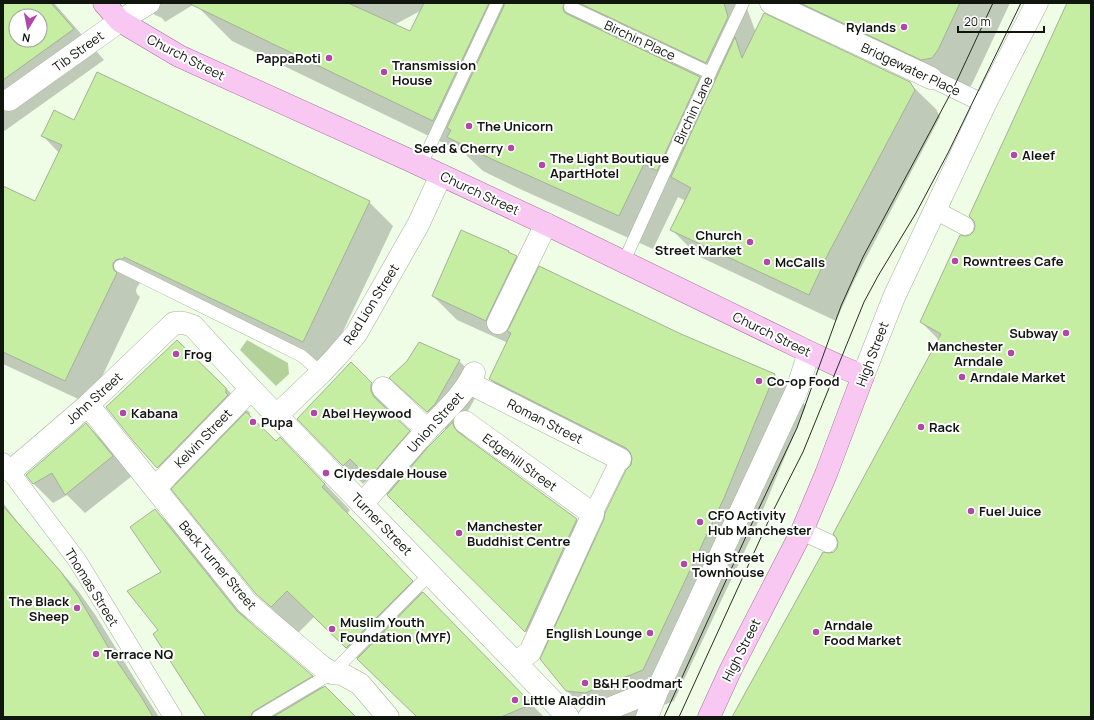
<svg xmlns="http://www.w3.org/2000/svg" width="1094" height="720" font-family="Manrope,sans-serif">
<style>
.green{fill:#b3d19b}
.shadow{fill:#0003;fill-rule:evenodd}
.building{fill:#c5eea3;stroke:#a4b19b;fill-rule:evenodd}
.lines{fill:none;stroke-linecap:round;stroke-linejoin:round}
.service-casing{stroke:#a4b19b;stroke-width:13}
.pedestrian-casing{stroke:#a4b19b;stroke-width:19}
.minor-casing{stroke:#a4b19b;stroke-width:23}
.tertiary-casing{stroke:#a4b19b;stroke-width:23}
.primary-casing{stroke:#a5719c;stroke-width:23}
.service{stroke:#fff;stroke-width:12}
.pedestrian{stroke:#fff;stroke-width:18}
.minor{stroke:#fff;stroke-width:22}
.tertiary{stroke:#fff;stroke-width:22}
.primary{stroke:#f9c8f2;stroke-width:22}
.tram{stroke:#282d24;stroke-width:1}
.poi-dot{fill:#b347a8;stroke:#fff;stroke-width:1.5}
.labels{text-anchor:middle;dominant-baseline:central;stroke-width:4;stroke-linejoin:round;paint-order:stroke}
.poi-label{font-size:13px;font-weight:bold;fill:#10150d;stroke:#fff;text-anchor:start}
.street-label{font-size:13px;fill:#10150d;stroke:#fff}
</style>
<rect width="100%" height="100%" fill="#f0fde6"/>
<polygon class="green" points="247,340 288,363 289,374 276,386 240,350"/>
<g class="shadow">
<path d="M3 3H54L104 60 3 132ZM16 16H40V40H16Z"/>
<polygon points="143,3 196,3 165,22 162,18 155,15"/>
<path d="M207 3H745L756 33 909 83 936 109 940 117 854 281 836 321 698 256 672 230 686 201 678 197 653 249 520 189 483 171 464 153 232 41 199 8ZM422 10 411 32 394 25ZM699 77 715 84 712 90Z"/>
<polygon points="773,3 1010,3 972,84 966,91"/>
<polygon points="1068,3 1091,3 1091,717 734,717 829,554 834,553 838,548 939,340 921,322 971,236 975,231"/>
<polygon points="74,122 369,202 393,226 327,365 148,280 140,283 137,287 136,291 137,294 140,297 89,404 3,364 3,187 36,202 59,153 43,136"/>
<polygon points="461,231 508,252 516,256 536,276 681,335 775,375 806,406 755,529 674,701 633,717 593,717 566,690 545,650 370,478 363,484 344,465 351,364 390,403 390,411 392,415 427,450 446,430 391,378 459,361 483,384 458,429 476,447 576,520 596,539 632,466 521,410 490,379 508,343 457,320 433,296"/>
<polygon points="226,388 250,413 249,417 276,442 306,464 350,510 347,514 544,717 417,717 314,617 298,633 283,620 257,594 176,486 139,447"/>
<polygon points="86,424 105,443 132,476 85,513 67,495 53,503 34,484 27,475"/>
<polygon points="3,503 20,525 79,592 96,616 133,676 159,717 3,717"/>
<polygon points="155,510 179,534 252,625 312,676 354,717 208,717 159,630 163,572"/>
</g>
<g class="building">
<path d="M3 3H51L74 29 3 80ZM16 16H40V40H16Z"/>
<polygon points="188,3 348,3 410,31 424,3 489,3 433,121"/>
<polygon points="504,3 564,3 563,8 564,12 567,14 700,77 657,171 644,164 619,216 485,156 447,137 451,130 447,128 504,6"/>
<polygon points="579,3 724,3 728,17 706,63"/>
<polygon points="800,3 960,3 938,50 932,58 921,60"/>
<polygon points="1067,3 1091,3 1091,717 732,717 823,552 829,553 834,552 837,548 838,542 836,537 833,534 941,334 920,322 960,235 965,236 970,235 974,231 975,226 974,221 969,216"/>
<polygon points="764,13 910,82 915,90 828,254 809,295 670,230 691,188 671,177 735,37 742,58"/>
<polygon points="97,72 370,201 303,342 124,257 123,259 119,259 116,260 113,263 113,267 114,270 117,273 65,381 3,352 3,186 35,201 62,145 41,136 44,131 54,110 74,120"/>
<polygon points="461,230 509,251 508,252 517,256 487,318 486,321 432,296"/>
<polygon points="539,266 681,334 775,374 724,498 643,670 585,693 566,691 540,659 604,519 605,513 626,470 631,465 632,458 630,452 626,448 489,379 511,333 507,331 509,328"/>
<polygon points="177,340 226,388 226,393 228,395 157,468 134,442 106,407"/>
<polygon points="419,342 460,360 435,404 427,412 389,378 407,361"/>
<polygon points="351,362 372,383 371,385 371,391 374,397 410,431 369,478 350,459 343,466 297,419"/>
<polygon points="246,412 276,441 280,437 325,484 322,487 413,581 346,648 287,591 271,607 256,594 171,489"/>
<polygon points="453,422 454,427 458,432 577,519 525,632 387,495 428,447"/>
<polygon points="86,423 113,456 65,495 52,473 33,484 26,475"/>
<polygon points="3,506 61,572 78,596 114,657 142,698 153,717 3,717"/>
<polygon points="155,509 237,611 313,676 254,711 252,713 251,717 206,717 153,634 158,630 127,591 161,572 130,527"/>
<polygon points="423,592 532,704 501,717 417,717 357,659"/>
<polygon points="325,686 356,717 273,717"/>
</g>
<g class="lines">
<g class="service-casing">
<g id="service">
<polyline points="570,7 710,73"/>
<polyline points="421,165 497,3"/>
<polyline points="624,261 710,73 743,3"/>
<polyline points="120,266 302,356 321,373"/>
<polyline points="258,717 332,673 430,574"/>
</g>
</g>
<g class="pedestrian-casing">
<g id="pedestrian">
<polyline points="931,78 985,104"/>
<polyline points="935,210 965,226"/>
<polyline points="3,462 77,560 173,717"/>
<polyline points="593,514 620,459"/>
<polyline points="802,531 828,543"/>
</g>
</g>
<g class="minor-casing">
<g id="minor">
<polyline points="771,3 931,78"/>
<polyline points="9,100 120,21 149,3"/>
<polyline points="498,323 546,224"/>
<polyline points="469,383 620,459"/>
<polyline points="383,388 427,430"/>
<polyline points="88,405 247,603 321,666 332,673 342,674 360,684 388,717"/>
<polyline points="276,416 321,373 337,356 356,334 418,225 441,175"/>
<polyline points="465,422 593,514 530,652 516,662"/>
<polyline points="11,471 88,405 174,323 184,323 193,326 251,389 568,717"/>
<polyline points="155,488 251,389"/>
<path d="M362 504C384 480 405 454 427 430 444 412 463 396 474 373"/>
<polyline points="589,717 658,689"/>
<polyline points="647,717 658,689 797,390 809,352"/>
</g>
</g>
<g class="tertiary-casing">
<polyline id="tertiary" points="863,376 894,297 935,210 985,104 1037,3"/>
</g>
<g class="primary-casing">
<polyline id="primary" points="104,3 120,21 179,56 409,160 546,224 809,352 839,366 863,376 826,474 802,531 731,669 709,717"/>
</g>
<use href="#service" class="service"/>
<use href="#pedestrian" class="pedestrian"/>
<use href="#minor" class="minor"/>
<use href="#tertiary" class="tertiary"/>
<use href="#primary" class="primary"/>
<g class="tram">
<polyline points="664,717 753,521 797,428 841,306 863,257 953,89 993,3"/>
<polyline points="679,717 773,511 803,452 864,302 878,276 916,213 948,153 1021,3"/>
</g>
</g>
<g class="poi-dot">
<circle cx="904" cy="27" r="4"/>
<circle cx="329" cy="58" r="4"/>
<circle cx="384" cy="72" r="4"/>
<circle cx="469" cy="126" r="4"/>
<circle cx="511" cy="148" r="4"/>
<circle cx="1014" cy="155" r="4"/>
<circle cx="542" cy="165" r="4"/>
<circle cx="750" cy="242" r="4"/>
<circle cx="955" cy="261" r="4"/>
<circle cx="767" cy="262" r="4"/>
<circle cx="1066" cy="333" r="4"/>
<circle cx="1011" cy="353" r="4"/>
<circle cx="176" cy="354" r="4"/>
<circle cx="962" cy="377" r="4"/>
<circle cx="759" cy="381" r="4"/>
<circle cx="123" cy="413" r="4"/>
<circle cx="314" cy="413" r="4"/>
<circle cx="253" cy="422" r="4"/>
<circle cx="921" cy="427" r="4"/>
<circle cx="326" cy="473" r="4"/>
<circle cx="971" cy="511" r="4"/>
<circle cx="700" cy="522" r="4"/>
<circle cx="459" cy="533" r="4"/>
<circle cx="684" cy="564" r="4"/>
<circle cx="77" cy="608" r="4"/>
<circle cx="332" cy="629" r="4"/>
<circle cx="816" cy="632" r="4"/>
<circle cx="650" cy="633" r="4"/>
<circle cx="96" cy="654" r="4"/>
<circle cx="585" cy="683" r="4"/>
<circle cx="515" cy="700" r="4"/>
</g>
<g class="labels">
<g class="poi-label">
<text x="896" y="27" text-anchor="end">Rylands</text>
<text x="321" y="58" text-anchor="end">PappaRoti</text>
<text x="392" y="65">Transmission<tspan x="392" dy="15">House</tspan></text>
<text x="477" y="126">The Unicorn</text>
<text x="503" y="148" text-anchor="end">Seed &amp; Cherry</text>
<text x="1022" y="155">Aleef</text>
<text x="550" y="158">The Light Boutique<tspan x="550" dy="15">ApartHotel</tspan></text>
<text x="742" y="235" text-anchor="end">Church<tspan x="742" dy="15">Street Market</tspan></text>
<text x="963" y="261">Rowntrees Cafe</text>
<text x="775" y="262">McCalls</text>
<text x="1058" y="333" text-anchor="end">Subway</text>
<text x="1003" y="346" text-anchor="end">Manchester<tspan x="1003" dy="15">Arndale</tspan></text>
<text x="184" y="354">Frog</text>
<text x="970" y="377">Arndale Market</text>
<text x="767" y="381">Co-op Food</text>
<text x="131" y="413">Kabana</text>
<text x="322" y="413">Abel Heywood</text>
<text x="261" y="422">Pupa</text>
<text x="929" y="427">Rack</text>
<text x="334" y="473">Clydesdale House</text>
<text x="979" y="511">Fuel Juice</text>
<text x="708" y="515">CFO Activity<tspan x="708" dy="15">Hub Manchester</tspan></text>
<text x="467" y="526">Manchester<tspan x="467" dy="15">Buddhist Centre</tspan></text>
<text x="692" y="557">High Street<tspan x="692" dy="15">Townhouse</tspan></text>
<text x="69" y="601" text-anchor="end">The Black<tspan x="69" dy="15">Sheep</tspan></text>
<text x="340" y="622">Muslim Youth<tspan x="340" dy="15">Foundation (MYF)</tspan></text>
<text x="824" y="625">Arndale<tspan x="824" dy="15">Food Market</tspan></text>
<text x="642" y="633" text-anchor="end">English Lounge</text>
<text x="104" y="654">Terrace NQ</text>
<text x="593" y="683">B&amp;H Foodmart</text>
<text x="523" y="700">Little Aladdin</text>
</g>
<g class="street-label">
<text transform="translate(640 40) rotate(25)">Birchin Place</text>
<text transform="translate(78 51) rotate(-36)">Tib Street</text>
<text transform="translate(186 57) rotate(27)">Church Street</text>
<text transform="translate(911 69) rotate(25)">Bridgewater Place</text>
<text transform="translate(693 110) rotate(-65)">Birchin Lane</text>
<text transform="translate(480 193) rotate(25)">Church Street</text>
<text transform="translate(371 304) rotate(-58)">Red Lion Street</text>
<text transform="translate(772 334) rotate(26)">Church Street</text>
<text transform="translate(872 354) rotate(-69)">High Street</text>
<text transform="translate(94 398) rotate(-42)">John Street</text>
<text transform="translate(545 421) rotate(27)">Roman Street</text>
<text transform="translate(435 422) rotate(-48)">Union Street</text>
<text transform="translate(203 438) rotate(-46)">Kelvin Street</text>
<text transform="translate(520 462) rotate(36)">Edgehill Street</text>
<text transform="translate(382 524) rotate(46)">Turner Street</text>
<text transform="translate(218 565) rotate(50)">Back Turner Street</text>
<text transform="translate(92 587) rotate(58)">Thomas Street</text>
<text transform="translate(741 650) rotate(-63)">High Street</text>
</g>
</g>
<rect width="1094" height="720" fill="none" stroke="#10150d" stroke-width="8"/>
<g transform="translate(28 28) rotate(190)"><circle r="19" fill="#ffffff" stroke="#9fa19e"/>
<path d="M0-3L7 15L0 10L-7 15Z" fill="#b347a8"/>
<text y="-6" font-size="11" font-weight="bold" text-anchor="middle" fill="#10150d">N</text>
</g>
<path d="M958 26v6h86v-6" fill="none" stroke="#10150d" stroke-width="2"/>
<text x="964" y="26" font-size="12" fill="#10150d" stroke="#ffffff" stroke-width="3" paint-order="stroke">20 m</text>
</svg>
